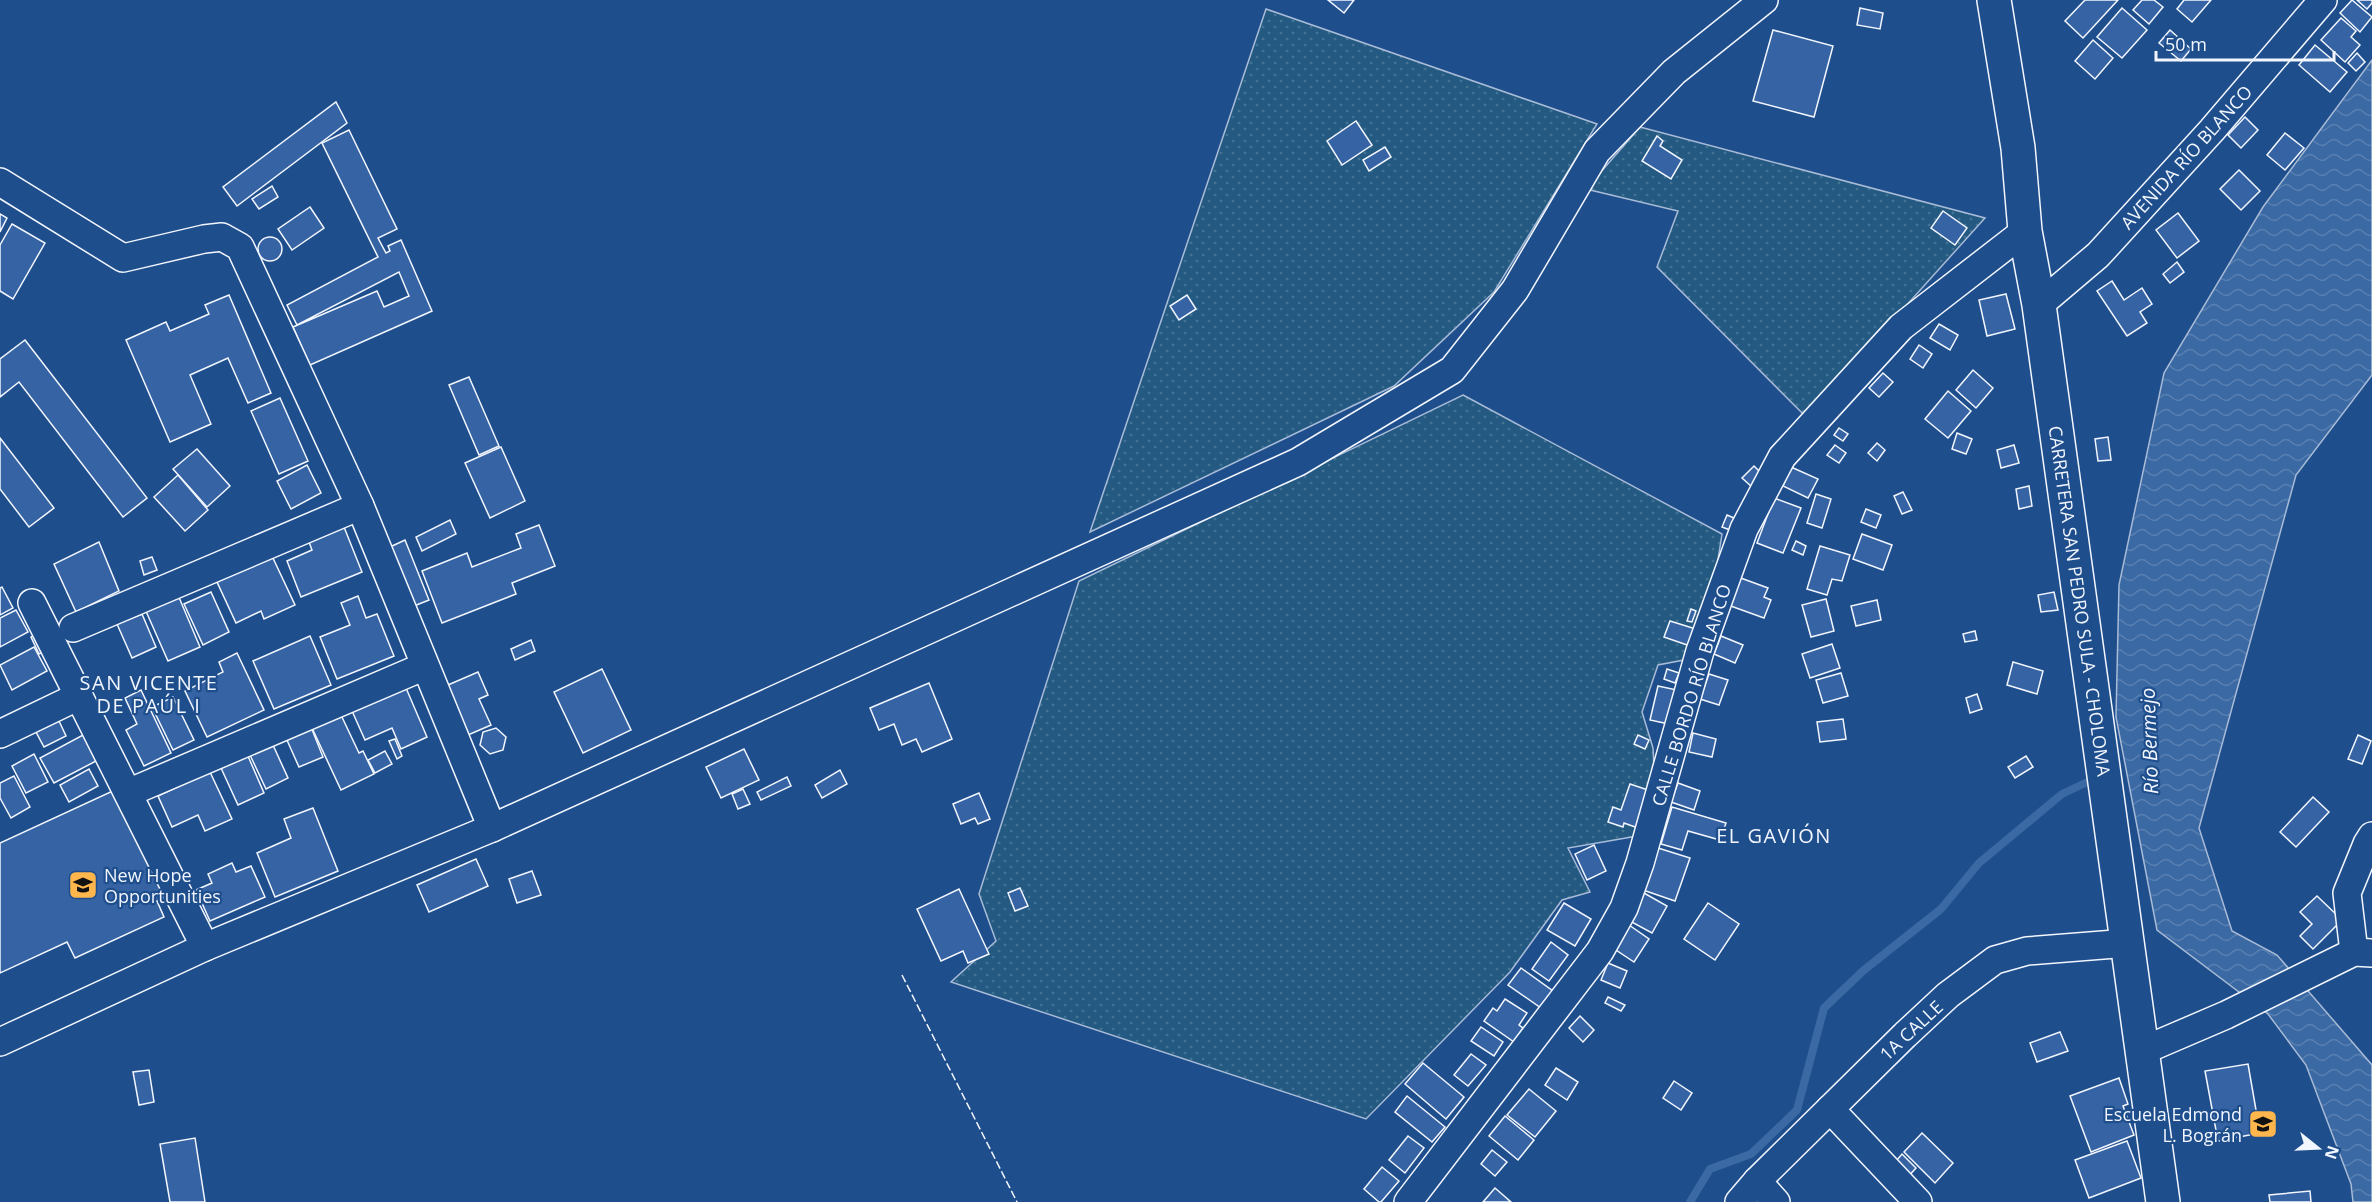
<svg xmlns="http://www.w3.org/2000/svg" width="2372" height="1202" font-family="'Open Sans',sans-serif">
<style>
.park{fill:url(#park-dots);stroke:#a8bbd7;stroke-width:1.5}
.water{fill:url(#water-waves);stroke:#a8bbd7;stroke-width:1.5}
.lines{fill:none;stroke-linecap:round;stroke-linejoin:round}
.stream{stroke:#3b69a3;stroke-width:8}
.building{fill:#3563a3;stroke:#f2f6ff;stroke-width:1.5}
.minor-casing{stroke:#f2f6ff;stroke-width:30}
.major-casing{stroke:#f2f6ff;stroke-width:36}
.minor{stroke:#1f4e8c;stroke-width:27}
.major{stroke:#1f4e8c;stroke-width:33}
.fence{stroke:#f2f6ff;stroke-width:1.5;stroke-dasharray:8 3;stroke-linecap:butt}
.labels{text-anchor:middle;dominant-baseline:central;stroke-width:4.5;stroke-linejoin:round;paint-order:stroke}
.street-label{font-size:18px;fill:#f2f6ff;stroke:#1f4e8c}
.poi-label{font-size:18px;fill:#f2f6ff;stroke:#1f4e8c;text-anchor:start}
.neighbourhood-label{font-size:20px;letter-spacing:1.5px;fill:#f2f6ff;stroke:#1f4e8c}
.water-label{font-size:20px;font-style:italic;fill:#f2f6ff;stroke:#1f4e8c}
</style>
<defs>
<pattern id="park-dots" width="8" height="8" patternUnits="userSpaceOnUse" patternTransform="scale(1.5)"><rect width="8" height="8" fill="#245a82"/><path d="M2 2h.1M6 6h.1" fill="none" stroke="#447295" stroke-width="1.8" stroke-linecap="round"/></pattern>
<pattern id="water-waves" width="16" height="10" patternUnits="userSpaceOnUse" patternTransform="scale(1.5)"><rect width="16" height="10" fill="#3b69a3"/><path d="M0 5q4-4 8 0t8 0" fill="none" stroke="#587fb1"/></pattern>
</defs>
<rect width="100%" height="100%" fill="#1f4e8c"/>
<g class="park">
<polygon points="1266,9 1597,124 1494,292 1394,386 1090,532"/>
<polygon points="1640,127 1985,218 1806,417 1657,267 1678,211 1586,189"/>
<polygon points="1463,395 1722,534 1712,598 1694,658 1658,665 1642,712 1653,748 1655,787 1643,835 1568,848 1590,892 1562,900 1510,972 1366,1119 951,982 996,941 979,894 1079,581"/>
</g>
<polygon class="water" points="2372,60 2372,375 2296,475 2199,828 2232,931 2277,955 2372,1065 2372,1202 2353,1202 2351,1184 2306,1065 2268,1014 2157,930 2116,717 2119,585 2164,373 2263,207"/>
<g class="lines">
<polyline class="stream" points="1690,1202 1710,1169 1751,1154 1797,1110 1824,1008 1864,970 1941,909 1979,863 2062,794 2096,778"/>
</g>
<g class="building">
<polygon points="1328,0 1354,0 1344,13"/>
<polygon points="2085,0 2118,0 2083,38 2065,21"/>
<polygon points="2142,0 2154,0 2163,7 2149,24 2133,10"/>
<polygon points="2184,0 2211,0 2192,22 2177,9"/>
<polygon points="2352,0 2372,17 2360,32 2340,13"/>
<polygon points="2357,0 2372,0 2372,3 2367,9"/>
<polygon points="1860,8 1883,13 1880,29 1857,25"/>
<polygon points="2122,8 2147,30 2122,58 2097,37"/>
<polygon points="2341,18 2356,31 2351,37 2360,45 2345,62 2321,40"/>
<polygon points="1773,30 1833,46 1814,117 1753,101"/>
<polygon points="2170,30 2191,49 2181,61 2159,43"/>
<polygon points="2093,40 2113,58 2095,79 2075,61"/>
<polygon points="2315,45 2347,72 2330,92 2299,65"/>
<polygon points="2357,53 2365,62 2356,71 2348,63"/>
<polygon points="336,102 347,123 237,206 223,187"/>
<polygon points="2245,117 2258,130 2241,148 2228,135"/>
<polygon points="1356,121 1372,145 1342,165 1327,141"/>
<polygon points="349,130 397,229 378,238 386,253 390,251 388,246 401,240 432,311 310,365 293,327 377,291 384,307 409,296 399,272 297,325 287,305 378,257 322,143"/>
<polygon points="2285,133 2304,148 2285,170 2267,155"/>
<polygon points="1657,136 1663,141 1660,146 1682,160 1671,179 1642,161"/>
<polygon points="1385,147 1391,157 1369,171 1363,160"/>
<polygon points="2239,170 2260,191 2241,210 2220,189"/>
<polygon points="272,186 278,197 259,209 252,199"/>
<polygon points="310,207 324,228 292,250 278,229"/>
<polygon points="1943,211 1967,228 1955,245 1931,228"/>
<polygon points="2178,213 2199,241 2177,258 2156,230"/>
<polygon points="0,214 7,218 0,232"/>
<polygon points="12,224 45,243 13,299 0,291 0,245"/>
<circle cx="270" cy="249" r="12"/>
<polygon points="2177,262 2184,272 2170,283 2163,274"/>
<polygon points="2112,281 2124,300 2142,288 2152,304 2140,312 2147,323 2127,336 2097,291"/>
<polygon points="2006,294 2015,329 1987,336 1979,300"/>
<polygon points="229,295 271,393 248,403 228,358 190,375 211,424 170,442 126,340 166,322 170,331 209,314 205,305"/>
<polygon points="1187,295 1196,309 1179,320 1170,306"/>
<polygon points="1939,324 1958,335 1950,350 1930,338"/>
<polygon points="25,340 147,498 123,517 19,382 0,397 0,359"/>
<polygon points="1919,345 1932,354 1923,368 1910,359"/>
<polygon points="1973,370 1993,388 1976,408 1956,390"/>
<polygon points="1883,373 1893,382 1879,397 1869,388"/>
<polygon points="469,377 499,446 479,455 449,385"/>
<polygon points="1948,391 1971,411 1948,438 1925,419"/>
<polygon points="280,398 308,461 279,474 251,411"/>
<polygon points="1839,428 1848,434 1843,441 1834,435"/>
<polygon points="1957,433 1972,439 1966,454 1952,449"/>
<polygon points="2108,437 2111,460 2098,461 2095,439"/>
<polygon points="0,438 54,508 29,527 0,489"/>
<polygon points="1877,443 1885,450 1877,461 1868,453"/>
<polygon points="1835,445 1846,453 1839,463 1827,455"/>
<polygon points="2014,445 2019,463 2001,468 1997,450"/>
<polygon points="501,447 525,501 490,518 465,463"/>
<polygon points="197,449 230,486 207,507 173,469"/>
<polygon points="307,465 321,493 291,509 277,481"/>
<polygon points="1754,466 1763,475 1752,487 1742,478"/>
<polygon points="1791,467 1818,479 1808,498 1783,486"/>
<polygon points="178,475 208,510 185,531 154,497"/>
<polygon points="2029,486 2032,506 2019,509 2016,489"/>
<polygon points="1903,492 1912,510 1902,514 1894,496"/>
<polygon points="1816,494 1831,499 1822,528 1807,523"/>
<polygon points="1774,498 1801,508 1783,553 1757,543"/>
<polygon points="1866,509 1881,515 1876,528 1861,522"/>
<polygon points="1727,515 1734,518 1730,530 1722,527"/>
<polygon points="450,520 456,534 422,551 416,537"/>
<polygon points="539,525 555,566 512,583 516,594 442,623 422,571 467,553 472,567 521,548 516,534"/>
<polygon points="344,527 362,572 301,597 287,561 312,550 309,542"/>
<polygon points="1862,534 1892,545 1883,570 1853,559"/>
<polygon points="405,540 429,600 414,606 390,547"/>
<polygon points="1796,541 1806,546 1803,555 1792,550"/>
<polygon points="99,542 119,591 76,612 54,564"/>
<polygon points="1820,546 1850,555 1842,581 1832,579 1827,595 1807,589"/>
<polygon points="272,556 295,605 264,619 261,611 236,623 217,582"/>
<polygon points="152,557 157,570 144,575 140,561"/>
<polygon points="1738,577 1768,588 1764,597 1771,600 1764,618 1728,605"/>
<polygon points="2,587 13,608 0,615 0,588"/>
<polygon points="211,592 229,632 203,645 184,604"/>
<polygon points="2054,592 2058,610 2041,612 2038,595"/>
<polygon points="178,595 200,647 168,661 145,609"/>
<polygon points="358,596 366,618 377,614 394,656 337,679 320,637 350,625 341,603"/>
<polygon points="1826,599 1834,631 1811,637 1802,605"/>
<polygon points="1877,600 1881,620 1856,626 1851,606"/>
<polygon points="1691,609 1696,611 1692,622 1687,621"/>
<polygon points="16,610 28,632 0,647 0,618"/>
<polygon points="142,614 156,647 132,658 117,624"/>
<polygon points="1670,621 1699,630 1693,647 1664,637"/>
<polygon points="45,630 53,647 39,654 31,637"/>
<polygon points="1975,631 1977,640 1965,642 1963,634"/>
<polygon points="310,636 331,685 274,709 253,661"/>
<polygon points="1721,636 1743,645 1735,663 1714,654"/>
<polygon points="531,640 535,651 515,660 511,649"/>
<polygon points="1832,644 1840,668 1810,678 1802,654"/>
<polygon points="34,647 47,671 12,690 0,665"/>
<polygon points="237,653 264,710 207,737 185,691 223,672 219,662"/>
<polygon points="2013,662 2043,671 2037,694 2007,685"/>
<polygon points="602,669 631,730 583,753 554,692"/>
<polygon points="1667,669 1679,673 1675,683 1664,679"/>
<polygon points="478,672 488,695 479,699 491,725 468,735 448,685"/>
<polygon points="1841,673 1848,696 1823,703 1816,680"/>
<polygon points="1709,674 1728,680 1719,705 1700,699"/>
<polygon points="929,683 952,739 922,752 916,739 902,745 894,724 879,730 870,708"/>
<polygon points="1658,686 1677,690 1669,724 1650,720"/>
<polygon points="406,688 427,737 401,749 392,728 365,740 352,711"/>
<polygon points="141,690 171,753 144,766 126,730 137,724 125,698"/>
<polygon points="1977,694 1982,709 1970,713 1966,698"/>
<polygon points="173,697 194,740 173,750 152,707"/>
<polygon points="341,715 359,753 363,751 374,774 341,790 312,728"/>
<polygon points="1843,719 1846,739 1820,742 1817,722"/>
<polygon points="59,721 66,736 44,747 36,732"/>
<polygon points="311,727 323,757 299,767 286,738"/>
<polygon points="496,728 506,737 503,750 490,754 480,745 483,732"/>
<polygon points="1693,733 1716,739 1712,757 1689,752"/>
<polygon points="83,735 96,761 54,783 40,758"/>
<polygon points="1638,735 1649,740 1645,749 1634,744"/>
<polygon points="2358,735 2371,741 2362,764 2348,759"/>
<polygon points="395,739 402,756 397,759 389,741"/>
<polygon points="273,745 288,778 266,789 250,755"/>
<polygon points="744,749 759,780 721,798 706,767"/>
<polygon points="385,751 392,764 375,773 368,760"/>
<polygon points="34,754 48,782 26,793 12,766"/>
<polygon points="248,756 264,793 238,805 221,768"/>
<polygon points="2026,756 2033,767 2015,778 2008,767"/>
<polygon points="89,769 98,786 69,802 60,785"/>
<polygon points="840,770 847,784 822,798 815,785"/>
<polygon points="210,772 232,819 205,831 198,815 172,827 158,796"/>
<polygon points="14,776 30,807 11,818 0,798 0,783"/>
<polygon points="787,777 791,786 761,800 757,792"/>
<polygon points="1678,783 1700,791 1694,810 1671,802"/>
<polygon points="1630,784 1651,791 1638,828 1624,823 1623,827 1608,822 1613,807 1621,810"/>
<polygon points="117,789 165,897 157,901 164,917 75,958 67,942 0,973 0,843"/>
<polygon points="743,789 750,804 738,809 732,794"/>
<polygon points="979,793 990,819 978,824 975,818 961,824 953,804"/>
<polygon points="2313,797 2329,812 2296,847 2280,832"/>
<polygon points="1672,807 1726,823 1720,840 1688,831 1682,850 1661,844"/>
<polygon points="313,808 338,871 275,897 257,853 291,838 284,819"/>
<polygon points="1594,845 1606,871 1587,880 1575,854"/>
<polygon points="1658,848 1690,858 1675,901 1643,890"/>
<polygon points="476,859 488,886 429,912 417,885"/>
<polygon points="232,863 236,872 251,866 265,897 210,921 196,890 212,883 208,874"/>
<polygon points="532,871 541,895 517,903 509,879"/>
<polygon points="1020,888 1028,906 1015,911 1008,893"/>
<polygon points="959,889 989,954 968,963 963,951 941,961 917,909"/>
<polygon points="1644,893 1667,906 1652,933 1628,920"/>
<polygon points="2317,896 2342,920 2313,949 2300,936 2312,924 2300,912"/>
<polygon points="1564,903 1591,919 1575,946 1547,930"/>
<polygon points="1708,903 1739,924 1715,960 1684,939"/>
<polygon points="1629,925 1649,939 1634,962 1613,948"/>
<polygon points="1551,942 1568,955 1549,981 1532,969"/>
<polygon points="1608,963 1627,971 1620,988 1601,980"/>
<polygon points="1521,968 1553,991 1541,1008 1508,985"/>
<polygon points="1608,997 1625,1005 1621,1011 1605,1003"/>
<polygon points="1505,999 1527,1013 1519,1025 1523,1028 1514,1042 1484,1021 1493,1008 1497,1011"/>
<polygon points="1580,1016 1594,1030 1583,1042 1569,1028"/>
<polygon points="1481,1027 1503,1042 1494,1056 1471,1041"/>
<polygon points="2060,1032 2068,1051 2037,1062 2030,1043"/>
<polygon points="1471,1054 1486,1065 1468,1086 1454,1075"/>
<polygon points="1423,1063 1464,1097 1446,1119 1405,1084"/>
<polygon points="2248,1064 2260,1133 2218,1141 2205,1071"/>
<polygon points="1556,1068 1578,1082 1567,1100 1545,1085"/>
<polygon points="149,1070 154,1102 139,1105 133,1072"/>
<polygon points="2119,1078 2128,1104 2123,1106 2134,1135 2091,1152 2070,1096"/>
<polygon points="1674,1081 1692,1093 1681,1110 1663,1098"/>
<polygon points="1529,1089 1556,1111 1535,1137 1507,1115"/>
<polygon points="1407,1096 1445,1127 1432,1142 1395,1112"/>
<polygon points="1505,1116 1534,1140 1518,1160 1489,1136"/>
<polygon points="1922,1133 1953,1163 1935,1183 1904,1152"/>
<polygon points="1408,1136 1424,1148 1405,1173 1389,1160"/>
<polygon points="195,1138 205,1202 170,1202 160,1144"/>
<polygon points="2127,1141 2141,1178 2089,1198 2075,1160"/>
<polygon points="1492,1150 1507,1162 1495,1176 1481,1164"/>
<polygon points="1902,1154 1916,1168 1895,1191 1881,1179"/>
<polygon points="1382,1167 1399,1181 1381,1202 1379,1202 1364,1189"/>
<polygon points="1495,1188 1511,1202 1483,1202"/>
<polygon points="2310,1191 2311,1202 2270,1202 2269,1195"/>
</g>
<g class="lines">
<g class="minor-casing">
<g id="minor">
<polyline points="0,182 123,258 204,239 222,237 240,247 360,506 492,828"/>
<polyline points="2039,305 2098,255 2212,130 2323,0"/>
<polyline points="32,603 205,947"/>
<polyline points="73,628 360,506"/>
<polyline points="0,734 79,696"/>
<polyline points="128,793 425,666"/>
<polyline points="2354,952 2347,893 2367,844 2372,836"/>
<polyline points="0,1042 205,947 492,828 1298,462 1452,370 1515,290 1597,151 1674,72 1764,0"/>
<polyline points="2142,1051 2226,1015 2354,952 2372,953"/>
<polyline points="1830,1109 1918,1202"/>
<polyline points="1757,1181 1776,1202"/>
<polyline points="1408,1202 1600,951 1624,908 1640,863 1700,651 1744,529 1782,457 1901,327 2025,231"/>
<polyline points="1739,1202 1757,1181 1905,1035 1948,995 1995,960 2027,951 2128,943"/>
</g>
</g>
<g class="major-casing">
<polyline id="major" points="1994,0 2018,148 2025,231 2039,305 2163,1202"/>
</g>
<use href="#minor" class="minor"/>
<use href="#major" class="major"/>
<polyline class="fence" points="902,975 1017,1202"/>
</g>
<defs>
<g id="school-square" transform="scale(1.5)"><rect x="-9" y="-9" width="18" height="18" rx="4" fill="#ffb74d" stroke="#1f4e8c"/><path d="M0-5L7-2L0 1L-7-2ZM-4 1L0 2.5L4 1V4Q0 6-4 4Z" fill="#111"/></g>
</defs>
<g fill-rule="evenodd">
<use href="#school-square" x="83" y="885"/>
<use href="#school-square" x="2263" y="1124"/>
</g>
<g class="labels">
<g class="street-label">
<text transform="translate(2186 157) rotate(-48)">AVENIDA RÍO BLANCO</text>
<text transform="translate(2080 601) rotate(82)">CARRETERA SAN PEDRO SULA - CHOLOMA</text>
<text transform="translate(1691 695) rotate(-73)">CALLE BORDO RÍO BLANCO</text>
<text transform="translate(1911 1030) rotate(-43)">1A CALLE</text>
</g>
<g class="poi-label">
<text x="104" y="875">New Hope<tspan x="104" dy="21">Opportunities</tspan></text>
<text x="2242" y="1114" text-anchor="end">Escuela Edmond<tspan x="2242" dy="21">L. Bográn</tspan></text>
</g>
<g class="neighbourhood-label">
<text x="149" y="682">SAN VICENTE<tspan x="149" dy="23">DE PAÚL I</tspan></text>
<text x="1774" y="835">EL GAVIÓN</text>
</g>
<g class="water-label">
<text transform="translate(2149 741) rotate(-92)">Río Bermejo</text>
</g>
</g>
<g transform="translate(2318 1148) rotate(108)" stroke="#1f4e8c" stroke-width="4.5" paint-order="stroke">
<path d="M0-4.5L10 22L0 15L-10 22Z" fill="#f2f6ff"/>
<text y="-9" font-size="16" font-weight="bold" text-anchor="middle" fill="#f2f6ff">N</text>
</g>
<path d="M2156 51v9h178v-9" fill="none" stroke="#f2f6ff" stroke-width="3"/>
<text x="2165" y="51" font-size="18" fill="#f2f6ff" stroke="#1f4e8c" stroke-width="4.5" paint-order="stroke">50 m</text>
</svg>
